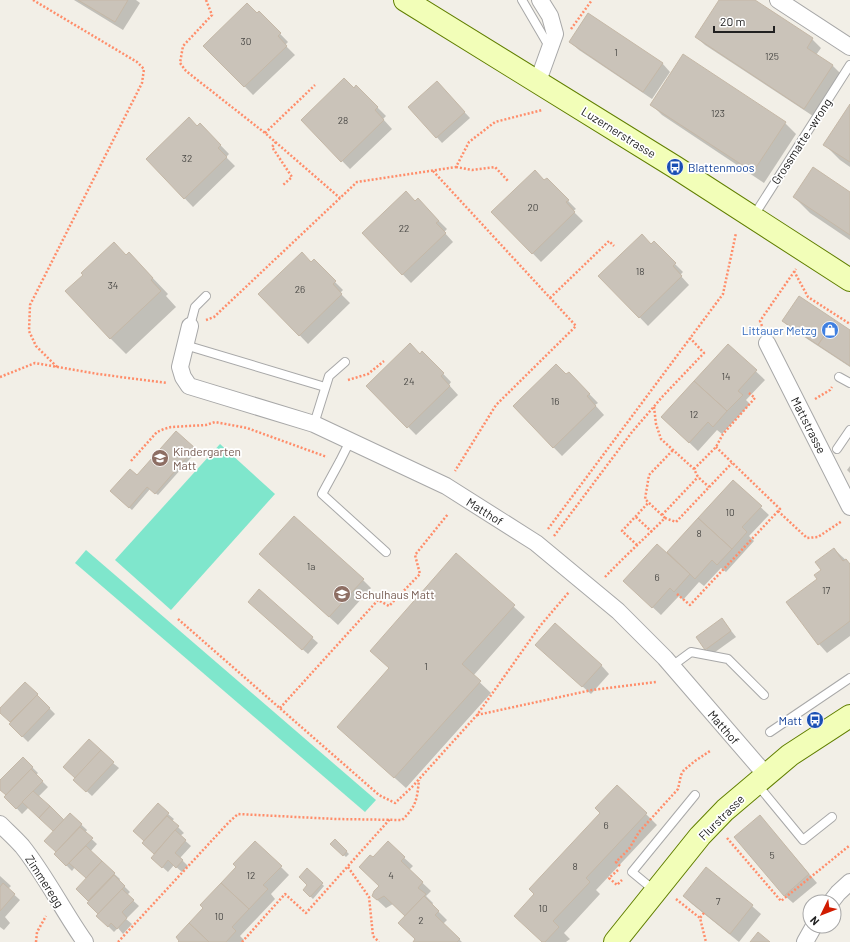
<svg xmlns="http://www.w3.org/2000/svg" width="850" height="942" font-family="Barlow,sans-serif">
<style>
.pitch{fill:#7fe6cc}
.shadow{fill:#0003}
.building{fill:#cac3b9;stroke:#c5b8a7}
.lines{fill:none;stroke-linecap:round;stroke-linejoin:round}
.lane-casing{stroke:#a8a8a8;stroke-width:10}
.street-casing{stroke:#a8a8a8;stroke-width:18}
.secondary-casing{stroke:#617f00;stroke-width:24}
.path{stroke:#ff8d6a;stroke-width:2.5;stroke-dasharray:2 2;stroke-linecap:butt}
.lane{stroke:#fff;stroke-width:8}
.street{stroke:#fff;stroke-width:16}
.secondary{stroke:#f2feb8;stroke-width:22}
.labels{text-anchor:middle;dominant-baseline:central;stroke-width:3.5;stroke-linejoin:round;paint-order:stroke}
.number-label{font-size:10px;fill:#4b4a47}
.street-label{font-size:12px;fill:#212121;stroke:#fff}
.transit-label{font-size:12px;fill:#164399;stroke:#fff;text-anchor:start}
.shop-label{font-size:12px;fill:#366cbe;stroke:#fff;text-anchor:end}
.education-label{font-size:12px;fill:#785e54;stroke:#fff;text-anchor:start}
</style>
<rect width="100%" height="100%" fill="#f2efe7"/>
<g class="pitch">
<polygon points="220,444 275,494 171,610 115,560"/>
<polygon points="86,550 376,800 365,812 75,563"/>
</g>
<g class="shadow">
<polygon points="74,0 136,0 140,3 123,30"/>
<polygon points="720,0 753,0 812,39 821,48 816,55 833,66 841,74 813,116 705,45 696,37"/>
<polygon points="259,12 288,42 285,45 295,55 253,95 205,46"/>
<polygon points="570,42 662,63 670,72 652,99 579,50"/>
<polygon points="356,86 386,116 383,119 392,129 350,169 302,120"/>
<polygon points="442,88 470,118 442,143 410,107"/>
<polygon points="651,104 785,123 796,134 764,183 662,115"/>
<polygon points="850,106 850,167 840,160 824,144"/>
<polygon points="200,124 229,154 226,157 235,166 193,207 147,159"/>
<polygon points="547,179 576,209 573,211 583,221 541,262 493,212"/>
<polygon points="850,193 850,240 810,213 794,197"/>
<polygon points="418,200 447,229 444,232 453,242 411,283 363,233"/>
<polygon points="654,243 683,272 680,275 689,285 648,326 600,276"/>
<polygon points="129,253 168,294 166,296 176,307 126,354 110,338 127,256"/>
<polygon points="314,261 343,290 340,293 350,303 308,344 260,294"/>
<polygon points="783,321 850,331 850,367 789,327"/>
<polygon points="728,345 765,380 746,400 750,404 722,434 717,430 698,451 671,425"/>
<polygon points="431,361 451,382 449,385 458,395 416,435 368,386"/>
<polygon points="569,373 598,403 595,405 604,415 562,456 514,407"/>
<polygon points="176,432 197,451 158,495 150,489 132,510 114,494 137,476"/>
<polygon points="850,466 850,473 847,470"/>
<polygon points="733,481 769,515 749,536 754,541 726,572 721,568 704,586 699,582 683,600 679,596 661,615 633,589"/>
<polygon points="834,549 850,564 850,636 827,653 819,644 819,579"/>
<polygon points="457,555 525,617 473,676 491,693 406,788 350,738"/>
<polygon points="269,562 363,580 371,588 338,625"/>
<polygon points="259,591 318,643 308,654 255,608"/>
<polygon points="722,619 736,637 711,655 706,649"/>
<polygon points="545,653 601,665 609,674 591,694"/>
<polygon points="25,683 55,714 28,742 10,724 11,722 0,711 0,709"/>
<polygon points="23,758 38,773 36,775 48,787 38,797 64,821 70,814 87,830 85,833 97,844 90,852 120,879 119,881 130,892 127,895 139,906 126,919 132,924 123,934 118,928 114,932 98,916 99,914 90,901 77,889 87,879 75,867 72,871 55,854 57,852 54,831 29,807 22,814 6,797 7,796 0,789 0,782"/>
<polygon points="113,763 119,768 92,796 80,785"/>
<polygon points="168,814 174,819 172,821 184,833 180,836 191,846 180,858 188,866 182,872 174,865 168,872 158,863 155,855 143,843 145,841 134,831"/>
<polygon points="646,814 657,825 596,890 600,894 564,933 570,939 566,942 543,942 526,927"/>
<polygon points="760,816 817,883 793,903 784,895"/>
<polygon points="335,840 349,854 346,857 331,844"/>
<polygon points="388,843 413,866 409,870 431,891 426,896 433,903 432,905 447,920 443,924 462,942 414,942 416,940 406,916 393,904 386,908 373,896 380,886 373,859"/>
<polygon points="281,867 289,875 271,894 275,899 240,936 244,940 242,942 180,942"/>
<polygon points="706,869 752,906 761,914 739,942 692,904 684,896"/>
<polygon points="307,870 324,886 313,899 304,890 309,885"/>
<polygon points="0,876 11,886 8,889 20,900 5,917 10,923 4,930 0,927"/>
</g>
<g class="building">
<polygon points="78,0 128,0 115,22"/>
<polygon points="719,0 755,0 813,38 807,48 833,65 804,109 695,37"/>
<polygon points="247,3 257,13 259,11 281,33 278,36 287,46 244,87 203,46"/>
<polygon points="588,13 663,63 643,92 569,42"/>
<polygon points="683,54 786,122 753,172 650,105"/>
<polygon points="344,78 354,88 356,85 378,107 375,110 384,120 341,162 301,120"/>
<polygon points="437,81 465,112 436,138 408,107"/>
<polygon points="850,104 850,162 823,145"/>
<polygon points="189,117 197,126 200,123 221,145 218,148 227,157 184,199 146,159"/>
<polygon points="813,167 850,192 850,235 793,197"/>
<polygon points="535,170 544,180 547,178 569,200 566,202 575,212 532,254 491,212"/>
<polygon points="406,191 415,201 418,198 439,221 436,223 446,233 402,275 362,233"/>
<polygon points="642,234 651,244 654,241 676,263 673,266 682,276 639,318 598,276"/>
<polygon points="114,242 126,255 129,252 153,278 151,280 161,291 110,339 65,291 83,275 81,273"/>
<polygon points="302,252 311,262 314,259 336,281 333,284 342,294 299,336 258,294"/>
<polygon points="799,296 835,320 818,345 782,321"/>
<polygon points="835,320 850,330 850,366 818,345"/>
<polygon points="410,343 420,354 422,351 444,373 441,376 450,386 407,428 366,386"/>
<polygon points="728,344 757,370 738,391 743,395 727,411 694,381"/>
<polygon points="556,364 566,374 569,372 590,394 587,396 596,406 553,448 513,406"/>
<polygon points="694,381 727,411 713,427 708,422 689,443 661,417"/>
<polygon points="176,431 195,448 155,494 147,487 129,508 110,491 130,469 137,475"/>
<polygon points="733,480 762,506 742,527 747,532 732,549 698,518"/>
<polygon points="294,516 364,579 329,617 259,554"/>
<polygon points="698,518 732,549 717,565 712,560 695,579 667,552"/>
<polygon points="657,544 690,574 674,592 670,588 652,608 623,581"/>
<polygon points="834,548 843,561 846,559 850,564 850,621 818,645 786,602 817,579 814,575 821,570 815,562"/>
<polygon points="456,553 515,605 462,664 481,681 394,778 337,727 389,668 370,651"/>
<polygon points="259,589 313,637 302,650 248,602"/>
<polygon points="722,618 731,631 705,650 696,637"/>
<polygon points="555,623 602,665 582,687 535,645"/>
<polygon points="25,682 38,694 10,722 0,713 0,708"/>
<polygon points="37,695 50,708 22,737 9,724"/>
<polygon points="89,739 101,750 75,778 63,767"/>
<polygon points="101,750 114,762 86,792 73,780"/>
<polygon points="23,757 33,767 6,795 0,790 0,780"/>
<polygon points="31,769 43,781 16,809 4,797"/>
<polygon points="617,785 647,813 586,878 590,882 553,921 559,927 545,942 542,942 514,916 534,894 529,889 600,813 595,808"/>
<polygon points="33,791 50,806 39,818 22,802"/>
<polygon points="158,803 169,813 144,841 133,831"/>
<polygon points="50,806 64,820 53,831 39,818"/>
<polygon points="70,813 82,824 56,852 44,841"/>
<polygon points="760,815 809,874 784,896 734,837"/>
<polygon points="167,816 179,826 154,854 142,843"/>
<polygon points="80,827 93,838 66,866 54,854"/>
<polygon points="175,830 186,840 175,853 183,860 176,868 168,860 162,868 151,858"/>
<polygon points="335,839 347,851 343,856 330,844"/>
<polygon points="255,841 282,866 263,885 268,889 249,909 221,883 236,867 233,864"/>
<polygon points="388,841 405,857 401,861 423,882 418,888 426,894 405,916 384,896 377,900 372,896 374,891 379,886 359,867 370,855 373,857"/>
<polygon points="86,846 102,861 86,878 69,863"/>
<polygon points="102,861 115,873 88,901 76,889"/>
<polygon points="706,867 753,905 730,934 683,896"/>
<polygon points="307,868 323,883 310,897 303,890 307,885 299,877"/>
<polygon points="114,875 125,886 98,914 87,903"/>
<polygon points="3,883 15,894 0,911 0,887"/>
<polygon points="221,883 249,909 232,927 236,931 226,942 209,942 189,923 203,908 200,905"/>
<polygon points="122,889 134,900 122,912 127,918 117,929 111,923 108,927 96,916"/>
<polygon points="424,896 439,911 435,915 460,939 457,942 413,942 415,939 398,923"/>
<polygon points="189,923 209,942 178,942 179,941 176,937"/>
<polygon points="758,932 770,942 750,942"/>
</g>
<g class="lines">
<g class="lane-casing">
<g id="lane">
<polyline points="522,0 550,48"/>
<polyline points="753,217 850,65"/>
<polyline points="190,326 195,307 206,296"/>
<polyline points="185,345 325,387"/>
<polyline points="839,377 850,383"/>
<polyline points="314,424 329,376 345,362"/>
<polyline points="350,441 340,461 322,494 386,552"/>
<polyline points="837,449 850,430"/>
<polyline points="672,666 691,652 728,659 764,695"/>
<polyline points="770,732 850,678"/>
<polyline points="756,783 803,840 832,817"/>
<polyline points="655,891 632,872 695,795"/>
</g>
</g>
<g class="street-casing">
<g id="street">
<polyline points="778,0 850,47"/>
<polyline points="538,81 555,34 550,16 540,0"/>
<polyline points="190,326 180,367 183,377 189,386 314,424 446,486 536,543 618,611 665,658 766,775"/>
<polyline points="767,343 850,507"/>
<path d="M0 824C7 831 15 838 22 846 46 876 63 911 85 942"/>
<polyline points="831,902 838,893 850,882"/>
<polyline points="805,942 814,926"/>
</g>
</g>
<g class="secondary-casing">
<g id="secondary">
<polyline points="405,0 675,167 850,280"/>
<polyline points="615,942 700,836 725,810 790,755 850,716"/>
</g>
</g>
<g class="path">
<polyline points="33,0 137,62 144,69 142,83 30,305 29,331 36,346 57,367"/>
<polyline points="206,0 212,15 183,46 180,63 186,71 265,133 340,198"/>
<polyline points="571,29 592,0"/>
<polyline points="265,133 315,85"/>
<polyline points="276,142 272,147 292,177 283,185"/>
<polyline points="456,167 472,170 495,167 509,182"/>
<polyline points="433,171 576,326 496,405 455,471"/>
<polyline points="794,271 808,297 850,324"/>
<polyline points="550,298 609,241 614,246"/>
<polyline points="206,320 214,317 357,182 456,167 469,142 495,122 542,110"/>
<polyline points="762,326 760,321 796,269"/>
<polyline points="0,377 35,363 98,374 167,383"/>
<polyline points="348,380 368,374 384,361"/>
<polyline points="815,399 830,390 832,387"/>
<polyline points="654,407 656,424 661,439 694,469 698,477 709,487"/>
<polyline points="131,461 157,432 164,429 171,427 206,425 215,422 247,428 327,457"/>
<polyline points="694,469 716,447 723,434 755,398 749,393"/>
<polyline points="778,511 807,538 818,537 842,521"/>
<polyline points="662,515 698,477"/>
<polyline points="636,517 652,532"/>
<polyline points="665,518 645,499 649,475 673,450"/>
<polyline points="548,529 723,294 736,233"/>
<polyline points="554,536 632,432 663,396 704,353 690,338"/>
<polyline points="637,545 622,531 649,502"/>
<path d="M605 577C624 557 645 538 665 518L676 522 732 463"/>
<polyline points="677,594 690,605 780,509 716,447"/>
<polyline points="178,619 379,795 395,803 412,787 477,715 540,626 569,592"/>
<polyline points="280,708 378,600 389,606 420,574 415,555 448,514"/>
<polyline points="477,715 592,690 656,682"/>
<polyline points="727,838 781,901 849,846"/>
<polyline points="620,866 616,862 629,849 639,832 678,789 681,775 684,770 695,761 710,751"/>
<polyline points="348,867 369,897 373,936 379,942"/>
<polyline points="618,870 609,878 617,885 622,880"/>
<polyline points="676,899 700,918"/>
<polyline points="704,913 700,918 706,942"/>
<polyline points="36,942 37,932 46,916"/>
<path d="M118 942 229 822 238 814 336 819 402 820C417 806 417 798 419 780"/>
<polyline points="242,942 285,894 306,913 390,819"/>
</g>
<use href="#lane" class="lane"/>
<use href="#street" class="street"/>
<use href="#secondary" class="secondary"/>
</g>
<defs>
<g id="bus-disc" transform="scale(0.9)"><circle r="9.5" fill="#1a4fb4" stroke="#fff"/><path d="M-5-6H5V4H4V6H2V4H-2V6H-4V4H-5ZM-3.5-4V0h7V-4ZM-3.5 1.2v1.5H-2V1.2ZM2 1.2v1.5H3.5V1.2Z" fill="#fff"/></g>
<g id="shop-disc" transform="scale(0.9)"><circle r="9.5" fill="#3f7fe0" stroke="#fff"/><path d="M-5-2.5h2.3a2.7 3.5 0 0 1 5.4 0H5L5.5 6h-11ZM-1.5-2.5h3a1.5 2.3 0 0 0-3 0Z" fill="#fff"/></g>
<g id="school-disc" transform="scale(0.9)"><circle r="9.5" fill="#8d6e63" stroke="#fff"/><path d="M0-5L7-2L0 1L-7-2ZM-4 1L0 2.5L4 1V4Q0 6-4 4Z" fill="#fff"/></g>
</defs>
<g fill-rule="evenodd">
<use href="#bus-disc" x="675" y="167"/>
<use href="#shop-disc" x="830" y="330"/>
<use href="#school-disc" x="160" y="458"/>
<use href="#school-disc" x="342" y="594"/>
<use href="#bus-disc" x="815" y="720"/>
</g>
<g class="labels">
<g class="number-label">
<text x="246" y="41">30</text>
<text x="616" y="52">1</text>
<text x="772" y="56">125</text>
<text x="718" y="113">123</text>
<text x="343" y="120">28</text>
<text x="187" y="158">32</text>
<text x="533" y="207">20</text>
<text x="404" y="228">22</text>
<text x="640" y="271">18</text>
<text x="113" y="285">34</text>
<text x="300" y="289">26</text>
<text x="726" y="376">14</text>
<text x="409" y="381">24</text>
<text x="555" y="401">16</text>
<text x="694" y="414">12</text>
<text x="730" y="512">10</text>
<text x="699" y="533">8</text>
<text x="311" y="566">1a</text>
<text x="657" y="577">6</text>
<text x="826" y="590">17</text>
<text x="426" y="666">1</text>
<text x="606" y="825">6</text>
<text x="772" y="855">5</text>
<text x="575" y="866">8</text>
<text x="251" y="875">12</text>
<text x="391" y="875">4</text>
<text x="718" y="901">7</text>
<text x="543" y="908">10</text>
<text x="219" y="916">10</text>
<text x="421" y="920">2</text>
</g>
<g class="street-label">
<text transform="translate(619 132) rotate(32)">Luzernerstrasse</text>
<text transform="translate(801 141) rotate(-57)">Grossmatte -wrong</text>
<text transform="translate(809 425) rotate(63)">Mattstrasse</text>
<text transform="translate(485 511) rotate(32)">Matthof</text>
<text transform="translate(724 727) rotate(49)">Matthof</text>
<text transform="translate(721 817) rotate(-45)">Flurstrasse</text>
<text transform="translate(45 881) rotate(57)">Zimmeregg</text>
</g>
<g class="transit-label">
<text x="688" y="167">Blattenmoos</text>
<text x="802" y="720" text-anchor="end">Matt</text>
</g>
<g class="shop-label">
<text x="817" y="330">Littauer Metzg</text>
</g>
<g class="education-label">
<text x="173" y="451">Kindergarten<tspan x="173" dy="14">Matt</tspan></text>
<text x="355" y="594">Schulhaus Matt</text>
</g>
</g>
<g transform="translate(822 914) rotate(227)"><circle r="19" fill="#ffffff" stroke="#a6a6a6"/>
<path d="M0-3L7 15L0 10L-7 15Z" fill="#d11b00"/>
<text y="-6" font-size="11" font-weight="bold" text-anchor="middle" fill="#212121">N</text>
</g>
<path d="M714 26v6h60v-6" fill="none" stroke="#212121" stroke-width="2"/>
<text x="720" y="26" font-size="12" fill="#212121" stroke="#ffffff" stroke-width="3" paint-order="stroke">20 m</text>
</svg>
